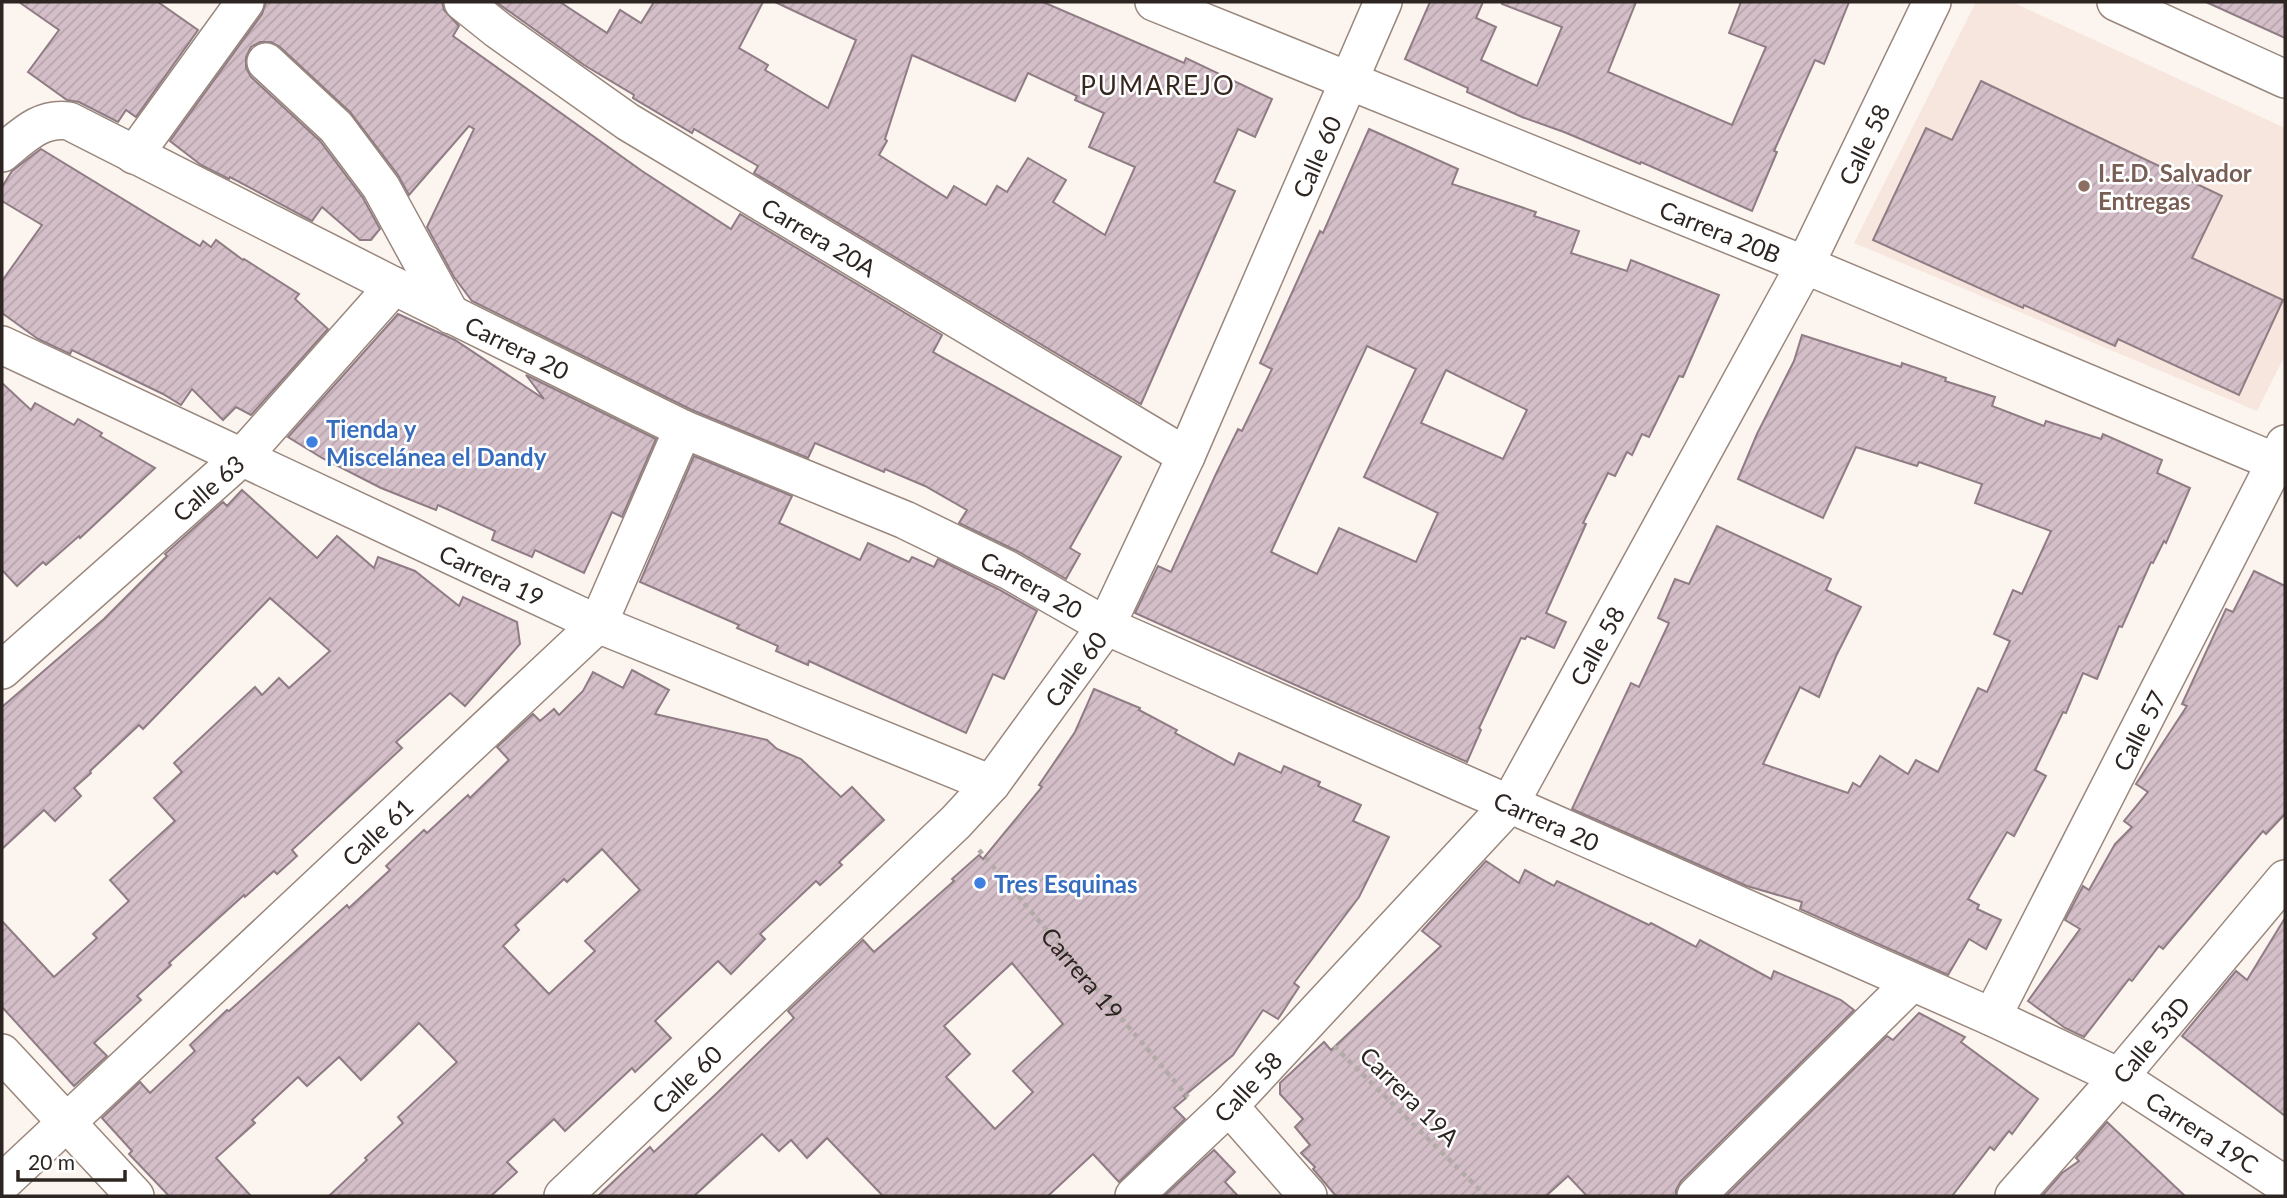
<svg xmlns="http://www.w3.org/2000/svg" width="2287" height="1198" font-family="Lato,sans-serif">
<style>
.built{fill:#f7e6dd}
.building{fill:url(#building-hatch);stroke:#8f7c84;stroke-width:2;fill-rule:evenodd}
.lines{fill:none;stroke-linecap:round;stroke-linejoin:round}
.minor-casing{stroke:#99877d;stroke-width:40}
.path{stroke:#b3aba7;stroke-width:4.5;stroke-dasharray:5 5;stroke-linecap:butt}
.minor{stroke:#fff;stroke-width:37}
.education-dot{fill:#8d6e63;stroke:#fff;stroke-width:2.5}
.shop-dot{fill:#3f7fe0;stroke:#fff;stroke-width:2.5}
.labels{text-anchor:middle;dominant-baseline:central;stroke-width:5;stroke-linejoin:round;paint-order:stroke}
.street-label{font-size:24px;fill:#2d2521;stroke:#fff}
.education-label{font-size:24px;font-weight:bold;fill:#785e54;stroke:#fff;text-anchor:start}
.shop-label{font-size:24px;font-weight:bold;fill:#366cbe;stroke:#fff;text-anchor:start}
.neighbourhood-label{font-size:26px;letter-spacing:2px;fill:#35261e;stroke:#fff}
</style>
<defs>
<pattern id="building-hatch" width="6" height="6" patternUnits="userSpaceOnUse" patternTransform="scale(1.75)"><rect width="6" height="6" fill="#d4bfc8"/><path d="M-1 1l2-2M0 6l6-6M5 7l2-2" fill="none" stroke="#b6a4ac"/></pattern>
</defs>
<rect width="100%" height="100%" fill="#fcf4ef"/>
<polygon class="built" points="1976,2 2012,2 2285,128 2285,355 2257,411 1854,243"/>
<g class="building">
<polygon points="19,2 158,2 198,30 136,117 126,110 118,122 79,102 67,100 28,72 59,30"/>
<polygon points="266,2 442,2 444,10 459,26 453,36 642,171 731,229 740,214 942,335 933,352 1121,457 1070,548 1080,554 1066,579 1017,551 959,523 967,510 925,486 885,469 884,472 815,443 808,458 692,410 472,301 454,277 427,227 474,129 469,126 409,195 398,175 350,112 280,47 271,42 260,42 251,47 246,57 246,68 251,77 320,141 363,198 380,229 371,240 360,240 322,207 312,221 230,177 229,179 201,165 170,141 262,14"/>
<path d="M496 2H560L607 33 620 10 641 23 654 2H763L739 48 768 65 765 70 828 108 856 40 775 2H1043L1184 63 1186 58 1272 99 1255 137 1238 129 1214 182 1235 191 1141 404 754 173 758 166 694 129 692 133 633 98 634 95 584 65ZM912 55 1015 101 1028 73 1077 96 1075 100 1104 113 1089 147 1135 167 1105 235 1053 202 1066 180 1028 158 1007 192 997 186 986 205 954 186 947 198 879 155 887 141 885 139Z"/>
<polygon points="1430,2 1483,2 1476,18 1496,27 1481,60 1537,86 1562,27 1502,4 1503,2 1636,2 1608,72 1732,125 1766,47 1729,33 1741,2 1849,2 1824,64 1815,60 1774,151 1777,152 1752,211 1641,162 1640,164 1564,132 1522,117 1467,92 1468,88 1405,59"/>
<polygon points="2206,2 2285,2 2285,38"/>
<polygon points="1981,81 2222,196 2192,258 2283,300 2239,395 2118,339 2115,346 2024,305 2023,308 1873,240 1926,128 1952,140"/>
<path d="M1369 129 1458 169 1452 184 1536 212 1534 216 1579 231 1571 253 1627 271 1631 260 1719 295 1683 377 1679 376 1649 437 1642 434 1632 455 1627 452 1615 476 1608 473 1583 523 1586 524 1546 613 1566 622 1554 648 1527 636 1525 639 1521 638 1479 728 1481 730 1467 762 1135 613 1158 566 1171 572 1216 474 1238 429 1242 431 1272 369 1260 363 1320 231 1323 233ZM1367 346 1416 369 1364 477 1438 513 1416 562 1339 528 1317 574 1271 552ZM1446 370 1527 410 1503 459 1421 423Z"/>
<polygon points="41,149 200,246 203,241 211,247 216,240 243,260 244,259 299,294 295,299 328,329 251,415 236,407 223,420 192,389 181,405 163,394 72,350 70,354 38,339 2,313 2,281 42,225 2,201 2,187 12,171"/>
<polygon points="398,314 455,340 544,399 526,375 656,439 622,517 612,512 584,573 535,550 532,557 492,540 495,531 438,505 436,510 381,488 322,458 288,437"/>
<polygon points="1802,335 1901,367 1902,363 1946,378 1945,381 1995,397 1992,406 2044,426 2046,421 2101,439 2103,434 2162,460 2157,473 2190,488 2166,543 2164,541 2153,563 2151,562 2122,627 2119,626 2097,679 2083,673 2066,713 2063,712 2035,770 2046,776 2014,836 2007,832 1968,899 1979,905 1977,909 2001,920 1986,949 1969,939 1948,975 1800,909 1802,902 1747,886 1572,809 1631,683 1639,687 1669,623 1658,618 1675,579 1689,584 1717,526 1831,579 1826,590 1861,607 1836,656 1819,697 1800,687 1763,764 1848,793 1853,783 1860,787 1880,756 1908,774 1916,760 1938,772 1978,688 1987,692 2010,641 1994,634 2013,590 2022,594 2051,531 1975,503 1982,484 1919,462 1917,466 1856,447 1823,518 1738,479 1757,434 1794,361"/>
<polygon points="2,383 31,410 35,403 74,425 78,419 102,433 100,436 155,468 80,538 79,536 46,565 43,562 17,586 2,570"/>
<polygon points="694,456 792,496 779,523 860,560 868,543 909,562 912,557 934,567 938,559 998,589 1037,611 1004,679 993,674 966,733 809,661 808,665 776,651 778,646 737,628 739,625 640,582"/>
<polygon points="242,490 317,558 337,536 374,568 378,557 415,571 459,606 463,597 517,622 520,644 465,706 450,693 396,742 402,748 292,850 297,856 277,874 274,871 245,897 244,895 169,963 171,965 137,996 141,1000 94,1043 107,1056 74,1086 2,1007 2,921 54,977 97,938 93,934 129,901 110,880 175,821 154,798 182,772 174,763 255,687 262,695 279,678 289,688 330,651 270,598 143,729 139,725 90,771 91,773 74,788 81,796 55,821 44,810 2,849 2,707 104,619 167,556 165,554 223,502 227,506"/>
<polygon points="2254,571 2285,586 2285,814 2266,834 2263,831 2163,949 2159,946 2132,981 2129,979 2084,1037 2065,1028 2028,1001 2080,929 2065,920 2083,886 2089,890 2115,844 2132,827 2124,821 2148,792 2136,784 2187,706 2182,704 2226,609 2233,612"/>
<path d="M632 670 669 690 655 714 767 740 777 749 801 759 841 797 852 787 884 820 839 862 842 865 820 885 816 881 760 934 765 939 731 974 718 961 655 1021 671 1038 635 1072 632 1068 565 1131 554 1119 507 1162 517 1172 491 1196H329L367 1160 365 1158 403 1123 398 1117 457 1062 419 1023 361 1080 339 1057 307 1086 298 1077 252 1120 255 1123 216 1158 251 1196H169L129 1154 132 1151 102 1118 140 1082 150 1093 195 1051 190 1045 227 1010 229 1011 347 905 349 908 390 870 386 866 424 830 427 833 468 795 470 798 509 760 497 747 533 714 540 721 554 709 559 715 583 691 593 672 623 688ZM602 849 640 890 585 941 595 951 549 994 503 946 519 930 515 925 564 879 567 882Z"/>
<path d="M1094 689 1140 708 1139 710 1177 730 1175 733 1234 765 1239 753 1281 773 1284 766 1320 782 1318 786 1361 805 1353 821 1389 837 1359 897 1294 983 1299 987 1278 1019 1263 1010 1233 1055 1184 1096 1186 1098 1174 1108 1185 1119 1119 1182 1093 1154 1048 1196H883L827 1138 807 1158 791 1140 779 1151 762 1134 694 1196H598L650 1147 654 1152 717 1093 794 1018 788 1011 863 940 874 952 954 881 952 879 979 855 983 859 1042 787 1039 785 1075 732ZM1012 963 1063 1024 1013 1071 1033 1092 995 1129 946 1077 970 1054 944 1026Z"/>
<polygon points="1486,861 1519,883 1525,870 1554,886 1557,881 1649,925 1651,923 1696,947 1700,940 1771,979 1774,971 1841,1000 1854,1010 1681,1181 1676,1190 1676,1196 1587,1196 1568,1176 1546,1196 1336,1196 1313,1169 1315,1167 1301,1153 1310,1145 1295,1127 1303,1119 1280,1094 1280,1083 1324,1042 1331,1050 1441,946 1422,931"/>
<polygon points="2285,918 2285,1116 2182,1036 2236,971 2247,980"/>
<polygon points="1919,1013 1965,1037 1961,1042 2038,1099 2012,1134 2009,1131 1994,1150 1990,1147 1952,1196 1726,1196 1887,1036 1893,1040"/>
<polygon points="2107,1122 2185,1196 2042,1196 2062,1173 2079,1161 2076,1158"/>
<polygon points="1214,1150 1235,1172 1225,1182 1238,1196 1164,1196"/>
</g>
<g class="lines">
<g class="minor-casing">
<g id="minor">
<path id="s2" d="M463 2 498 30 628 122 1186 456"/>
<path id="s3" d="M1154 2 1805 265 2285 466"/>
<polyline points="2116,2 2285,79"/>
<polyline points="266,62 336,127 381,187 451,315"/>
<path id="s4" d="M2 153C23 136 40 117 69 121L394 286 683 429 905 520 1008 570 1106 626 1992 1017 2119 1077 2285 1185"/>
<polyline points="134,155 245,2"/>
<path id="s5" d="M2 345 598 624 991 784"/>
<path id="s6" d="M2 670 242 457 394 286"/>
<path id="s7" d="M1992 1017 2285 444"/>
<polyline points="2,1053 135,1196"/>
<polyline points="1229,1106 1308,1196"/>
<path id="s8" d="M2 1183 598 624 683 429"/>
<path id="s9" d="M563 1196 956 822 991 784 1106 626 1186 456 1383 2"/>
<path id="s10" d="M1134 1196 1229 1106 1509 805 1805 265 1932 2"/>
<polyline points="1696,1196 1912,982"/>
<path id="s11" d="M2014 1196 2119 1077 2285 879"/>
</g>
</g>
<g class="path">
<path id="s1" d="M979 850 1188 1097"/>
<polyline points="1334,1046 1486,1196"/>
</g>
<use href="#minor" class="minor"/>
</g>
<circle class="education-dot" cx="2084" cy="186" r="7"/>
<g class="shop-dot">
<circle cx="312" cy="442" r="7"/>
<circle cx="980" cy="883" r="7"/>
</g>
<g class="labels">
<g class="street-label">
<text stroke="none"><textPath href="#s10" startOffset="1292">Calle 58</textPath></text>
<text stroke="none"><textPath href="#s9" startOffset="1304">Calle 60</textPath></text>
<text stroke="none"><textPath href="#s3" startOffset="611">Carrera 20B</textPath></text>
<text stroke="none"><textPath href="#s2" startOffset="427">Carrera 20A</textPath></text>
<text stroke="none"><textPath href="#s4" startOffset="579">Carrera 20</textPath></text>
<text stroke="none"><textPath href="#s6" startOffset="275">Calle 63</textPath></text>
<text stroke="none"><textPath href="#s5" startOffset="541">Carrera 19</textPath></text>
<text stroke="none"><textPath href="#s4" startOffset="1146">Carrera 20</textPath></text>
<text stroke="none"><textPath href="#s10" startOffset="724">Calle 58</textPath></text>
<text stroke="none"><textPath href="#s9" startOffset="737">Calle 60</textPath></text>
<text stroke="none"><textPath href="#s7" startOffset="322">Calle 57</textPath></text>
<text stroke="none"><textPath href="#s4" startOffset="1713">Carrera 20</textPath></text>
<text stroke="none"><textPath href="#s8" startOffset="514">Calle 61</textPath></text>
<text stroke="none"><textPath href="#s1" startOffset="161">Carrera 19</textPath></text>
<text stroke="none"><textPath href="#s11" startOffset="208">Calle 53D</textPath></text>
<text stroke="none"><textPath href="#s9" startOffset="170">Calle 60</textPath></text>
<text stroke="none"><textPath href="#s10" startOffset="158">Calle 58</textPath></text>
<text transform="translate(1410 1096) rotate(45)">Carrera 19A</text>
<text stroke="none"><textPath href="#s4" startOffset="2440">Carrera 19C</textPath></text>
</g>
<g class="education-label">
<text x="2098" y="172">I.E.D. Salvador<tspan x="2098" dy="28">Entregas</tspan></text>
</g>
<g class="shop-label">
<text x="326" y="428">Tienda y<tspan x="326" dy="28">Miscelánea el Dandy</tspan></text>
<text x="994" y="883">Tres Esquinas</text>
</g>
<g class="neighbourhood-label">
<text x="1158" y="85">PUMAREJO</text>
</g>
</g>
<rect width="2287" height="1198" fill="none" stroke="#2d2521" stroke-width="7"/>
<path d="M18 1170v10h107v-10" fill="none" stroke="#2d2521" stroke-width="3.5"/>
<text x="28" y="1170" font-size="21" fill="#2d2521" stroke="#ffffff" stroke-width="5" paint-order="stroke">20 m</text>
</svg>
